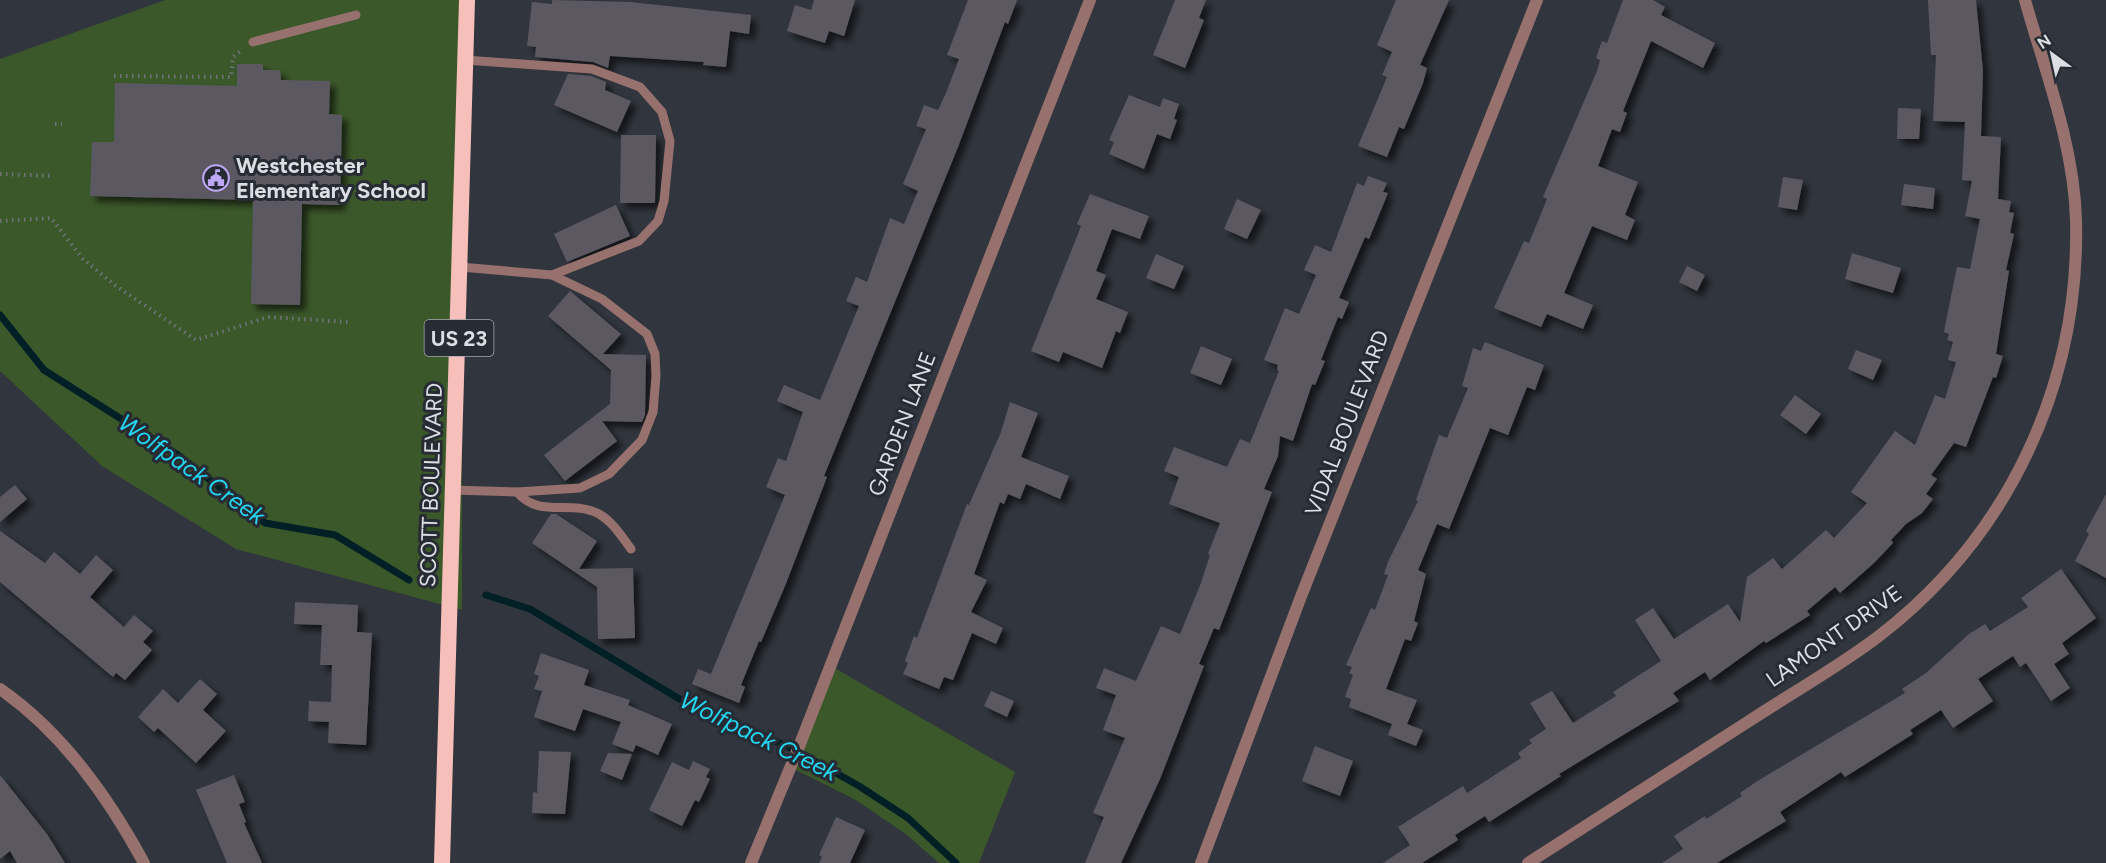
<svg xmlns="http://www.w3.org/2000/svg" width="2106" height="863" font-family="Figtree,sans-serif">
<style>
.green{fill:#3b582a}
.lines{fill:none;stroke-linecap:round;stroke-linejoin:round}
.stream{stroke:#002026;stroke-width:7}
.building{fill:#5b5962;filter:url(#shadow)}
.path{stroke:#70747a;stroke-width:4;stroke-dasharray:1.5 4.5;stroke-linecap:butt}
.service{stroke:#96716d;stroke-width:9}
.minor{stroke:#96716d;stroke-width:12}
.trunk{stroke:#f7bfba;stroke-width:16}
.labels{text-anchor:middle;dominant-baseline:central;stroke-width:6;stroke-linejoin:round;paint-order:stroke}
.shield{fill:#272b33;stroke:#a5a8ae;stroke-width:1.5}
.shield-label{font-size:21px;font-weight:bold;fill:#dbdee3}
.poi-label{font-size:22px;font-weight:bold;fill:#dbdee3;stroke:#272b33;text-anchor:start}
.street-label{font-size:22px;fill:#dbdee3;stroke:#272b33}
.water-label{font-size:24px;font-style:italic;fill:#23d7f2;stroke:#272b33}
</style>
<defs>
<filter id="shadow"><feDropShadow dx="5.5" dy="5.5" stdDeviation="3" flood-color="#0009"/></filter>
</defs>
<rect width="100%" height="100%" fill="#31353d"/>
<g class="green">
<polygon points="165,0 462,0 462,610 236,549 102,466 0,371 0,59"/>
<polygon points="831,666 1015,772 979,863 939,863 907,835 856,800 788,766"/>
</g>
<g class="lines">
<g class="stream">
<polyline points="0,315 44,370 178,455 265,523 335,535 409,580"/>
<polyline points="486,595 530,609 711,718 748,729 797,751 859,786 908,818 956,863"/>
</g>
</g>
<g class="building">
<polygon points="552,0 630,2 751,15 749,34 730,31 726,67 703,65 704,62 610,56 608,68 593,62 535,57 536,47 527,46 532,2 552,4"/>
<polygon points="814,0 855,0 844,36 829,31 825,43 787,31 795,5 811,10"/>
<polygon points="968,0 1017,0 1008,24 1005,22 958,147 824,476 827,477 785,586 761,642 759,641 741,685 745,687 739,703 692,684 698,669 711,674 785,495 766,487 778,458 786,461 803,412 777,401 784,385 820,400 859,306 846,301 856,277 867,282 890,218 904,224 918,191 903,184 926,129 916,126 924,105 938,110 946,93 959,59 947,55"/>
<polygon points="1175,0 1206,0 1199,18 1204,20 1185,68 1153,55"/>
<polygon points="1396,0 1449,0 1420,65 1427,68 1423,83 1404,129 1399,127 1387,157 1358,146 1387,77 1382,75 1392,52 1377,45"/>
<polygon points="1623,0 1653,0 1665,7 1661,15 1715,43 1703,68 1651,41 1623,111 1627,113 1620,132 1612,129 1598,166 1638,182 1625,215 1635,220 1627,240 1592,226 1564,293 1593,305 1583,329 1547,314 1541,327 1494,308 1524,241 1529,243 1547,199 1543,197 1597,71 1600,60 1596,58 1602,41 1607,43"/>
<polygon points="1928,0 1976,0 1983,71 1981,136 2001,137 1998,199 2011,201 2009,212 2014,213 2010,233 2014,234 2006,270 2009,271 1996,354 2003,356 1996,378 1993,377 1966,447 1954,443 1931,475 1937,479 1926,494 1933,499 1922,513 1906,524 1891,540 1893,543 1874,563 1840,593 1835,587 1807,611 1810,615 1766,643 1764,641 1710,680 1705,672 1673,693 1679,701 1559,774 1561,776 1489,822 1485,816 1455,835 1458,840 1422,863 1383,863 1410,845 1398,827 1463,786 1467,793 1521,758 1518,753 1532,743 1529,740 1546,729 1530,703 1552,691 1573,723 1616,696 1613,692 1661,661 1635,620 1653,608 1674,639 1728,604 1740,622 1747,577 1773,558 1782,569 1826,530 1834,538 1867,503 1851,492 1895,431 1915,445 1935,395 1945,399 1956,362 1948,360 1953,342 1947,340 1949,334 1944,332 1948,311 1957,267 1970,269 1980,219 1965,216 1972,181 1962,180 1965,122 1933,121 1936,55 1931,55"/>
<polygon points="237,64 263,64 263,70 280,70 281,80 330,81 329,114 342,115 340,205 302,204 300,305 251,304 253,200 90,196 92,142 114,142 115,83 237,86"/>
<polygon points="568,74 591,76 606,82 605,90 631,101 617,132 554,105"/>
<polygon points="1129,95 1160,107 1163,98 1179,104 1174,119 1177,120 1170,139 1157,134 1144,169 1109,154 1114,142 1109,140"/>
<polygon points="1898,108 1921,109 1919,139 1897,139"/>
<polygon points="621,135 656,135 655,203 620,203"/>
<polygon points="1368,176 1387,183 1383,192 1388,193 1369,239 1365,237 1339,298 1349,302 1342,319 1338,317 1321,360 1325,361 1315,385 1312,384 1293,441 1280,436 1278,456 1264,489 1272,492 1219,630 1214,628 1199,664 1204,666 1160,779 1121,863 1085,863 1104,817 1093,813 1125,738 1103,730 1116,695 1096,688 1104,668 1136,681 1161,626 1180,634 1201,583 1210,555 1208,554 1220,523 1169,504 1179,477 1164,471 1174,447 1227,467 1240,439 1250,443 1279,371 1277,370 1278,365 1264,360 1285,308 1299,314 1316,275 1304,270 1315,245 1331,252 1357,183 1364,186"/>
<polygon points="1783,177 1803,180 1797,210 1778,207"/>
<polygon points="1904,184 1935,188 1933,209 1901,205"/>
<polygon points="1090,194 1149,216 1140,239 1112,229 1096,271 1106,275 1096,299 1128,312 1120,333 1116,331 1102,368 1063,352 1059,362 1031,351 1074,244 1081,226 1077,224"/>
<polygon points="1237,199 1261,210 1247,239 1224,229"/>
<polygon points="616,205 630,236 567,262 554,234"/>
<polygon points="1852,253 1901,268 1893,293 1845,279"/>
<polygon points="1156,254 1184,266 1174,289 1146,278"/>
<polygon points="1687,266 1705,275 1697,291 1679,282"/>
<polygon points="570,291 621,334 603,354 646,355 645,415 642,422 602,421 617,441 565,481 544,455 610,404 611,370 548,316"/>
<polygon points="1485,342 1544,365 1535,390 1527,387 1508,435 1490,428 1449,529 1437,524 1418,570 1426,574 1414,621 1418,623 1411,641 1405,639 1386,689 1417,700 1407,724 1423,730 1416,746 1388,735 1392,724 1349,707 1351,699 1345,697 1353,675 1349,673 1352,667 1346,665 1371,608 1375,610 1388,575 1384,574 1388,562 1418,501 1416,500 1439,435 1447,438 1468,388 1462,386 1473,348 1481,351"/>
<polygon points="1201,346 1232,359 1221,385 1190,373"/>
<polygon points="1856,350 1882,360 1873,380 1848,369"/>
<polygon points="1795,395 1821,414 1806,434 1780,415"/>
<polygon points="1010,402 1038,413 1021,457 1069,476 1060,499 1026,484 1020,499 1008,494 1004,504 1000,502 974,574 987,580 971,612 1003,628 996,644 972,633 953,680 944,677 939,689 903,674 908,663 905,661 914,636 917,638 967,504 969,505 1001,432"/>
<polygon points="15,485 27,499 0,522 0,497"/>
<polygon points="2106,494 2106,578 2075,561 2089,534 2086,531"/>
<polygon points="551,514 556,514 597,541 579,569 633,568 635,638 598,639 597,587 532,543"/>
<polygon points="0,531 45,563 54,552 80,574 96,555 113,570 90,597 124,627 134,615 153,631 143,642 152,650 125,680 116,673 113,677 0,582"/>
<polygon points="2061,569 2096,618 2062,643 2069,654 2054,664 2070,688 2051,701 2026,663 2020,667 2013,656 1978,679 1993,701 1953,728 1941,710 1910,730 1913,734 1845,777 1841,772 1780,812 1786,821 1717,863 1662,863 1683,849 1674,836 1705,816 1706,819 1742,796 1740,793 1759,780 1905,693 1902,689 1926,673 1969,634 1985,624 1990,631 2028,607 2021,598"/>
<polygon points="295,602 358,605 357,632 372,633 366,745 328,743 329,722 308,721 309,701 331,702 332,665 320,665 322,625 294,624"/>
<polygon points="541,653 589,670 584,685 630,700 628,705 672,724 658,755 636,745 633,752 612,744 621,722 583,709 575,731 534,717 542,691 534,689 539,676 534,674"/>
<polygon points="200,679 217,694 203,710 226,731 196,763 158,728 154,732 138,717 163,689 178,703"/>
<polygon points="991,691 1014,701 1007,717 984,706"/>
<polygon points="1315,746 1353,761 1340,796 1302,781"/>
<polygon points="539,751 571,752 565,814 532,813 533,792 537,793"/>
<polygon points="608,753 632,754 622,780 600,771"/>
<polygon points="693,761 710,769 706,777 710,779 699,802 695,800 682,826 649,810 672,762 689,770"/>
<polygon points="0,775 47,834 65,863 17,863 10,851 0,859"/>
<polygon points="234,775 245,802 239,804 246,822 244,823 262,863 227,863 196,790"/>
<polygon points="836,817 865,830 850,863 819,863 822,857 819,855"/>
</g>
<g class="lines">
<g class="path">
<polyline points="114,76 231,77 233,57 241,51"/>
<polyline points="55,124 62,124"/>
<polyline points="0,174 54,176"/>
<polyline points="0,221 51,218 83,259 116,286 196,340 268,317 349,322"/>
</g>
<g class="service">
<polyline points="253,42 356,15"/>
<polyline points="465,60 592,69 640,87 662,112 670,141 664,201 658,221 639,241 552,275"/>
<polyline points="453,490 517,492 580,488 609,474 642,440 653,412 656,376 655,354 647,334 602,299 552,275 460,267"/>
<path d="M517 492C539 519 571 499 599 514 613 522 622 537 631 549"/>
</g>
<g class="minor">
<path d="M0 689C63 733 108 797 144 863"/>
<polyline points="751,863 800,744 1090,0"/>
<polyline points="1201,863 1300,599 1537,0"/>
<path d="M1528 863C1601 816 1674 769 1746 723 1790 694 1837 668 1879 636 2009 536 2080 384 2076 220 2074 145 2045 71 2025 0"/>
</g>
<polyline class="trunk" points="442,863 467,0"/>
</g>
<defs>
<g id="civic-ring" transform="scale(1.35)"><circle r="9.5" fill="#272b33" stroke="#bda9f5" stroke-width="1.5"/><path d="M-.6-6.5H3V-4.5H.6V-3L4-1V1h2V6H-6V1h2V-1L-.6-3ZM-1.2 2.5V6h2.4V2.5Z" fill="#bda9f5"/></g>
</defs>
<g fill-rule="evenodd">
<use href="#civic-ring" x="216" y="178"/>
</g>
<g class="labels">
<rect class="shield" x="424.5" y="320" width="69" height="36" rx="4.5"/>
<g class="shield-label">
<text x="459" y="338">US 23</text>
</g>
<g class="poi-label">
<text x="236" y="165">Westchester<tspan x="236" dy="25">Elementary School</tspan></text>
</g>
<g class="street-label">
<text transform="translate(1347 423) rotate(-69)">VIDAL BOULEVARD</text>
<text transform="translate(902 424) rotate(-69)">GARDEN LANE</text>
<text transform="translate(431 485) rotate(-88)">SCOTT BOULEVARD</text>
<text transform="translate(1834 636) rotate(-35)">LAMONT DRIVE</text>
</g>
<g class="water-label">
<text transform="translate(192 469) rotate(35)">Wolfpack Creek</text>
<text transform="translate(759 736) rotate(26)">Wolfpack Creek</text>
</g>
</g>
<g transform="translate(2052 54) rotate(327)" stroke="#272b33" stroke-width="4.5" paint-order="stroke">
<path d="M0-4.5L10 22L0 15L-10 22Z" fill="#dbdee3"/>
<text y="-9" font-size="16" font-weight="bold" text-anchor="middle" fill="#dbdee3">N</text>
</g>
</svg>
